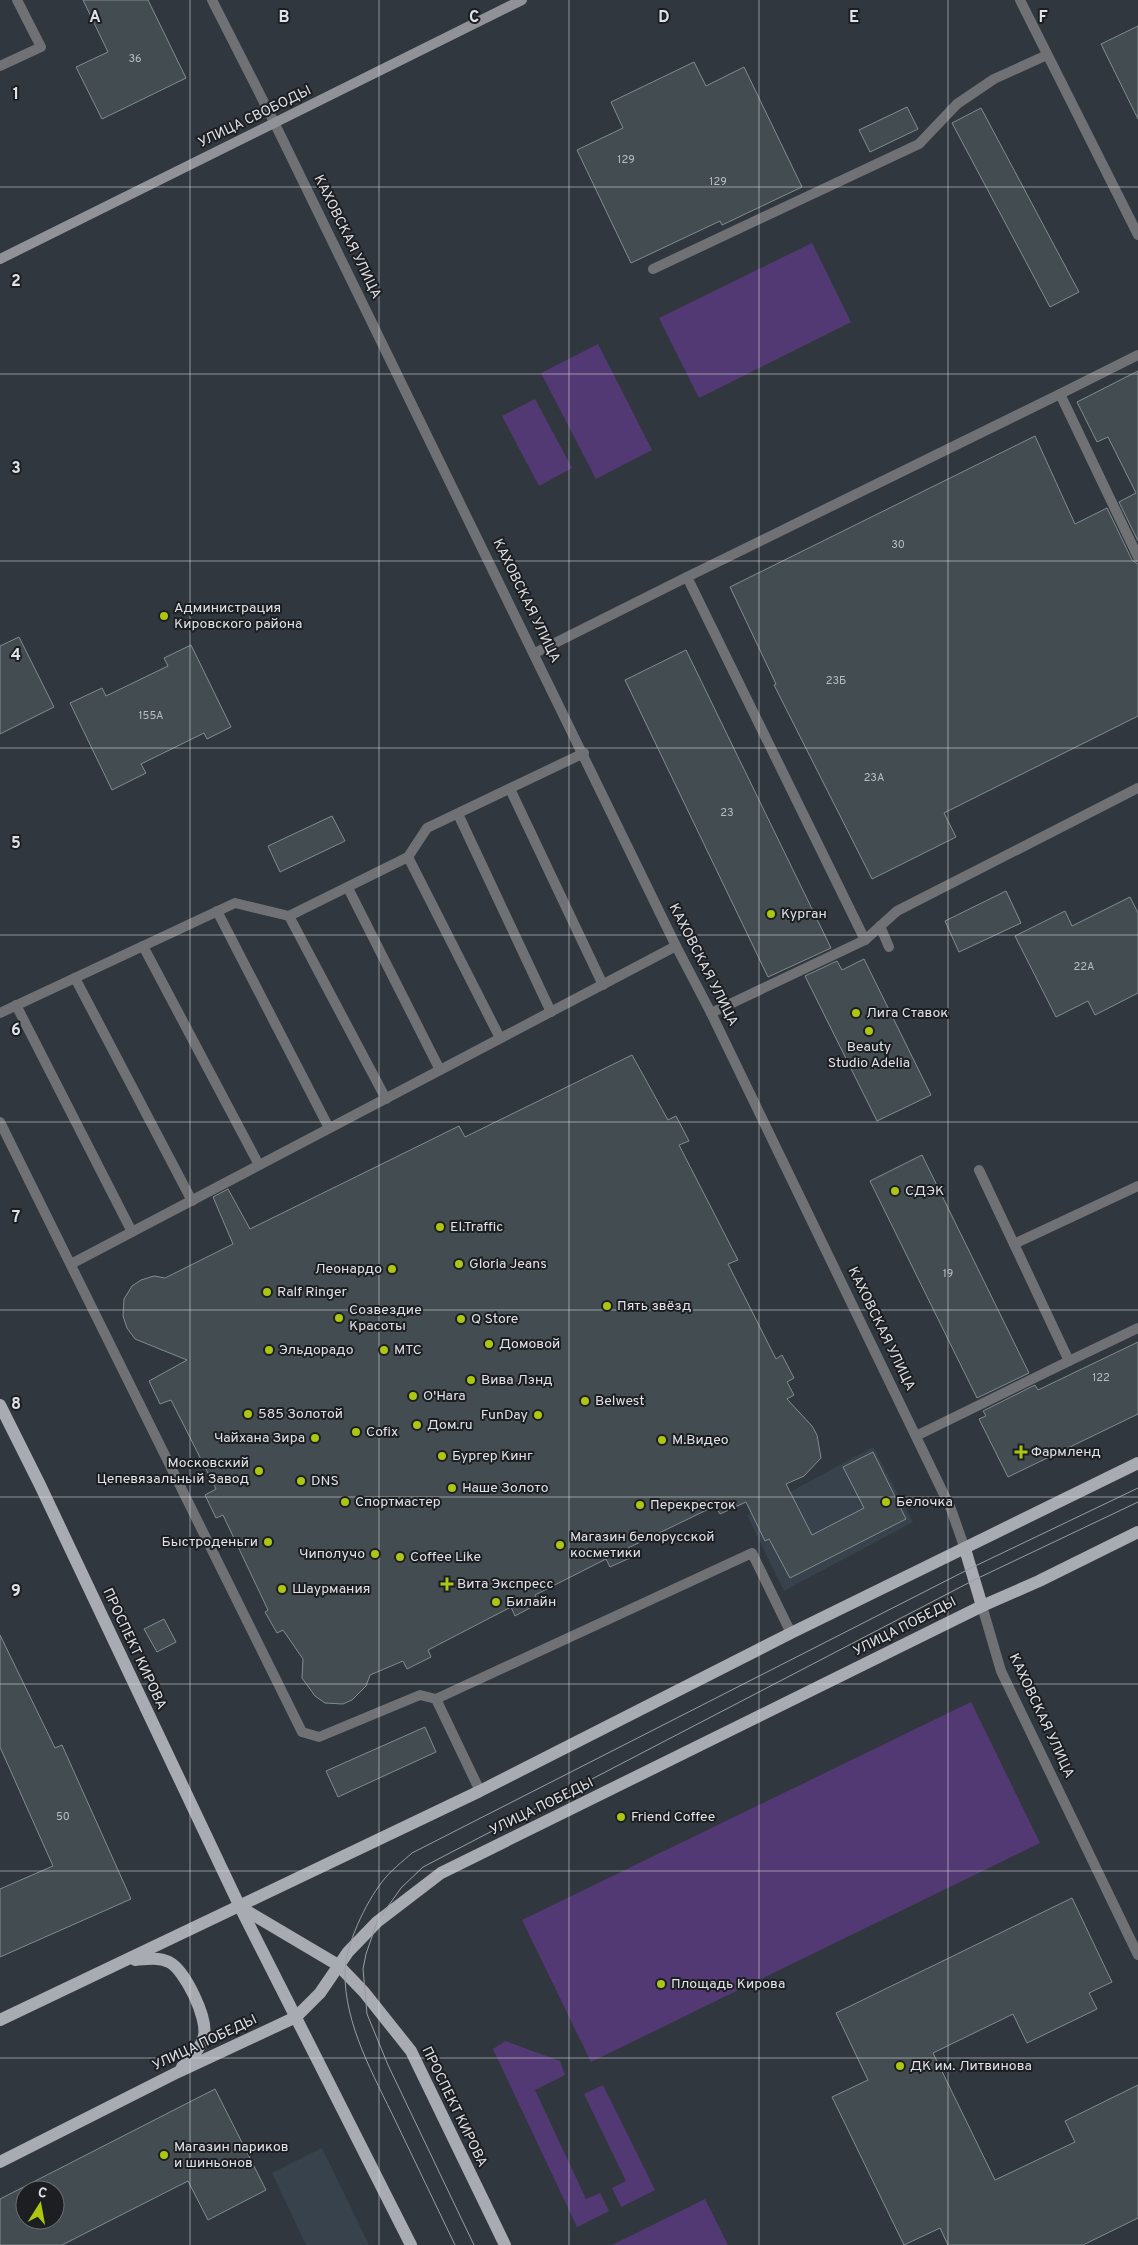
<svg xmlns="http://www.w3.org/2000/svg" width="1138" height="2245" font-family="Overpass,sans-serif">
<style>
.built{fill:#37424d}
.green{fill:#533973}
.building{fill:#434d51;stroke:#818c90;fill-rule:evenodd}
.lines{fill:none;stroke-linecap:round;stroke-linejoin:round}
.lane{stroke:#707175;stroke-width:10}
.street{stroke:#707175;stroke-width:10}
.secondary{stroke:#909298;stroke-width:10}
.primary{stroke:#a9abb3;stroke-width:12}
.tram{stroke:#999da3;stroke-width:1}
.grid{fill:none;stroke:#dfe2e7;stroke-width:1;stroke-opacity:0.55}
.poi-dot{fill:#acc611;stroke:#1c1e21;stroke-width:2}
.labels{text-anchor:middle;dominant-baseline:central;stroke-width:4;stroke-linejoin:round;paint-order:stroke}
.number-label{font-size:11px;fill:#b8bdc2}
.street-label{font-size:14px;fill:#dfe2e7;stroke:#1c1e21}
.poi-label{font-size:14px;fill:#dfe2e7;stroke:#1c1e21;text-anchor:start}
.grid-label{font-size:16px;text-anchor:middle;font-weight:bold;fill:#dfe2e7;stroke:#1c1e21;stroke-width:4;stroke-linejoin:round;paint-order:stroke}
</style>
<rect width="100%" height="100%" fill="#31373e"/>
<g class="built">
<polygon points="873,1447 913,1522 784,1591 747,1515"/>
<polygon points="322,2148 369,2245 306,2245 272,2173"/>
</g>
<g class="green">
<polygon points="812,243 851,322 699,398 659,318"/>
<polygon points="598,344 652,450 596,479 541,373"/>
<polygon points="535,399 572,468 539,486 502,416"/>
<polygon points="971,1702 1040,1843 591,2062 522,1920"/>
<polygon points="505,2041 560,2061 565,2075 535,2090 586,2199 600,2193 609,2211 577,2227 493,2049"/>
<polygon points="603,2085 655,2190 621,2207 612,2188 626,2181 584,2094"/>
<polygon points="705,2199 728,2245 612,2245"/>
</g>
<g class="building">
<polygon points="83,0 148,0 186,78 102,119 76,67 108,52"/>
<polygon points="1138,26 1138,119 1101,44"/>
<polygon points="694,62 706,86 744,67 802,187 722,225 720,221 631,263 577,150 623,128 611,102"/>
<polygon points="907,107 918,129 870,152 859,130"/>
<polygon points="981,108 1079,292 1050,307 952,123"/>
<polygon points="1138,371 1138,541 1119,502 1136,493 1108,437 1097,442 1077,402"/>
<polygon points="1035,436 1075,524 1107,508 1132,560 1138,564 1138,716 944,813 956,837 872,879 774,685 776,684 730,587"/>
<polygon points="19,637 54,707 0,734 0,646"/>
<polygon points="191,645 231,727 207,739 204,733 141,764 146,773 112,790 70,703 102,688 106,696 168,666 164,658"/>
<polygon points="686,650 831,948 768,977 625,680"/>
<polygon points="332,816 345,841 280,872 268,846"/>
<polygon points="1006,891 1021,923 959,952 945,921"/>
<polygon points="1130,897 1138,913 1138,993 1095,1015 1088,1001 1056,1017 1015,936 1065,911 1072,926"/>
<polygon points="864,959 931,1095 877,1121 805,976 837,961 842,970"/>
<polygon points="632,1055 668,1120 676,1116 689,1141 679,1145 738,1260 728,1264 776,1359 782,1355 794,1378 787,1382 794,1395 787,1399 812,1426 817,1435 821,1458 804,1476 786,1484 812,1535 864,1508 843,1467 873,1452 906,1519 790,1578 769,1539 765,1541 746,1502 720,1514 715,1506 628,1548 632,1557 610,1567 606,1559 535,1595 539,1603 515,1616 511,1607 428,1650 431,1657 407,1669 403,1661 370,1675 366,1686 352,1700 343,1704 325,1703 315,1696 302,1678 303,1659 283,1630 277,1633 265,1612 268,1610 223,1515 216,1518 205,1495 216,1489 171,1400 160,1404 149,1381 187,1360 135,1339 127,1328 123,1316 124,1299 132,1286 141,1280 154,1276 165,1278 233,1244 213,1197 228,1189 250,1229 459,1126 465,1137"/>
<polygon points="922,1155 1029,1373 977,1398 870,1181"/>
<polygon points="1138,1342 1138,1414 1008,1477 979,1419 986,1416 983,1411 1035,1385 1038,1390"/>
<polygon points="164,1619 176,1642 157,1652 144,1629"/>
<polygon points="0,1635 55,1748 62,1745 131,1899 0,1957 0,1889 53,1866 0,1747"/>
<polygon points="425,1727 436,1752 338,1797 326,1771"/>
<polygon points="1072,1898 1112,1982 1089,1993 1097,2009 1027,2043 1013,2014 933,2053 995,2180 1075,2142 1065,2121 1138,2085 1138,2218 1083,2245 948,2245 940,2228 904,2245 832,2097 868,2080 836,2013"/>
<path d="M215 2089 266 2190 208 2220 188 2181 62 2245H0V2199ZM25 2190H55V2220H25Z"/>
</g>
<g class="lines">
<g class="lane">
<polyline points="0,66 41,47 17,0"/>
<polyline points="653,269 919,144 957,104 994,79 1047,55"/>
<polyline points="1060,394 1138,355"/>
<polyline points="535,653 687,577"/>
<polyline points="510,789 603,985"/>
<polyline points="458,814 551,1012"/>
<polyline points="408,857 500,1038"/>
<polyline points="348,888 440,1070"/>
<polyline points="217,911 329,1128"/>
<polyline points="289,916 386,1099"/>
<polyline points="880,926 889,947"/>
<polyline points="865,940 687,577 1060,394 1138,557"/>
<polyline points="143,946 259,1165"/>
<polyline points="75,978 192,1201"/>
<polyline points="16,1005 132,1232"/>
<polyline points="0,1013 235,903 289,916 408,857 427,828 584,753"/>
<polyline points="711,1013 865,940 897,911 1138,788"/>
<polyline points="0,1122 302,1732 319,1737 420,1695 436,1699 752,1553 791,1633"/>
<polyline points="979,1170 1014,1244 1138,1186"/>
<polyline points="71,1264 676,946"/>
<polyline points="1069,1361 1138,1328"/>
<polyline points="916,1436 1069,1361 1014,1244"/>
<polyline points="436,1699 480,1791"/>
</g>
<g class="street">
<polyline points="212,0 274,122 676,946 711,1013 951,1509 965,1549"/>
<polyline points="1020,0 1138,235"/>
<polyline points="982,1606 1001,1671 1138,1955"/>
</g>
<polyline class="secondary" points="0,259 522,0"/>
<g class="primary">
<polyline points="0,1405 40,1485 240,1907 411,2245"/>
<polyline points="965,1549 982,1606"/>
<polyline points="240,1907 338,1965 364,1992 411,2051 505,2245"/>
<path d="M135 1960C146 1959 158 1957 169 1962 185 1970 208 2018 204 2036 201 2048 191 2058 182 2067"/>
<polyline points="0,2020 480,1791 791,1633 1138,1463"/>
<polyline points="0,2162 178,2072 296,2017 320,1993 348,1952 377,1922 441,1873 982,1606 1039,1581 1138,1532"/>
</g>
<g class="tram">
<path d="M455 2245C435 2204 416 2163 396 2122 374 2076 344 2024 345 1972 345 1946 366 1902 382 1882 390 1871 402 1862 412 1853L971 1568 1138 1488"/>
<polyline points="474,2245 388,2065 367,2014 363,1969 366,1954 377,1922 401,1888 423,1867 974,1580 1138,1502"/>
</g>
</g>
<path class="grid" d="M190 0V2245M379 0V2245M569 0V2245M759 0V2245M948 0V2245M0 187H1138M0 374H1138M0 561H1138M0 748H1138M0 935H1138M0 1122H1138M0 1310H1138M0 1497H1138M0 1684H1138M0 1871H1138M0 2058H1138"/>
<g class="poi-dot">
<circle cx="164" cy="616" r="5"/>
<circle cx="771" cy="914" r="5"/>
<circle cx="856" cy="1013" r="5"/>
<circle cx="869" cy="1031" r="5"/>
<circle cx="895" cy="1191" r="5"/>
<circle cx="440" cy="1227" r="5"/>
<circle cx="459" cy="1264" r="5"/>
<circle cx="392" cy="1269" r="5"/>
<circle cx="267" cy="1292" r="5"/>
<circle cx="607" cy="1306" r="5"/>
<circle cx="339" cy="1318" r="5"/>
<circle cx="461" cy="1319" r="5"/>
<circle cx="489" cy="1344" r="5"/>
<circle cx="269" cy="1350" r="5"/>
<circle cx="384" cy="1350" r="5"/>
<circle cx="471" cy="1380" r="5"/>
<circle cx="413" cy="1396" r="5"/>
<circle cx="585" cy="1401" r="5"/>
<circle cx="248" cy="1414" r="5"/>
<circle cx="538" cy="1415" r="5"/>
<circle cx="417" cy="1425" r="5"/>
<circle cx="356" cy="1432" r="5"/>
<circle cx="315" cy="1438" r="5"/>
<circle cx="662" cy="1440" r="5"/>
<path d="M1018.5 1444.5h5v5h5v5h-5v5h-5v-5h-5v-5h5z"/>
<circle cx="442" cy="1456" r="5"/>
<circle cx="259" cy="1471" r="5"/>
<circle cx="301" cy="1481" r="5"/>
<circle cx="452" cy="1488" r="5"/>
<circle cx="345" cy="1502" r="5"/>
<circle cx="886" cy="1502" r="5"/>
<circle cx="640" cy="1505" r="5"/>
<circle cx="268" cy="1542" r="5"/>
<circle cx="560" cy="1545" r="5"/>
<circle cx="375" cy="1554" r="5"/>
<circle cx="400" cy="1557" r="5"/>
<path d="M444.5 1576.5h5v5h5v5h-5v5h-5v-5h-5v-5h5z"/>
<circle cx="282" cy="1589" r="5"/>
<circle cx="496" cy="1602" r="5"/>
<circle cx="621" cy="1817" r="5"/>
<circle cx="661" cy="1984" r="5"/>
<circle cx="900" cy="2066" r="5"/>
<circle cx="164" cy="2155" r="5"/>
</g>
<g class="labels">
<g class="number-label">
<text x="135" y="59">36</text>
<text x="626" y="160">129</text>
<text x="718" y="182">129</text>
<text x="898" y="545">30</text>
<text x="836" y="681">23Б</text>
<text x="151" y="716">155А</text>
<text x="874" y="778">23А</text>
<text x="727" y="813">23</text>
<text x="1084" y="967">22А</text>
<text x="948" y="1274">19</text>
<text x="1101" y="1378">122</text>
<text x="63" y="1817">50</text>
</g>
<g class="street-label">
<text transform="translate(255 117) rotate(-26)">УЛИЦА СВОБОДЫ</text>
<text transform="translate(347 237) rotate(64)">КАХОВСКАЯ УЛИЦА</text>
<text transform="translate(526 601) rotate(64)">КАХОВСКАЯ УЛИЦА</text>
<text transform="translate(703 965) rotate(63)">КАХОВСКАЯ УЛИЦА</text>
<text transform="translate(881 1329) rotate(64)">КАХОВСКАЯ УЛИЦА</text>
<text transform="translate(905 1627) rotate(-27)">УЛИЦА ПОБЕДЫ</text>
<text transform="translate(134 1649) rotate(65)">ПРОСПЕКТ КИРОВА</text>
<text transform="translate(1041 1716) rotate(65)">КАХОВСКАЯ УЛИЦА</text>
<text transform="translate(542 1807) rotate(-26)">УЛИЦА ПОБЕДЫ</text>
<text transform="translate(205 2043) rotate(-25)">УЛИЦА ПОБЕДЫ</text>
<text transform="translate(454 2107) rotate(64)">ПРОСПЕКТ КИРОВА</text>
</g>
<g class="poi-label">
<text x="174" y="608">Администрация<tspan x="174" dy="16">Кировского района</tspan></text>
<text x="781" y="914">Курган</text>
<text x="866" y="1013">Лига Ставок</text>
<text x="869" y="1047" text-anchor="middle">Beauty<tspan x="869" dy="16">Studio Adelia</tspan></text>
<text x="905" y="1191">СДЭК</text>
<text x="450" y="1227">El.Traffic</text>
<text x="469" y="1264">Gloria Jeans</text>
<text x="382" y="1269" text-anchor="end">Леонардо</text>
<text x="277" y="1292">Ralf Ringer</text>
<text x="617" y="1306">Пять звёзд</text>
<text x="349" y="1310">Созвездие<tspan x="349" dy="16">Красоты</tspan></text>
<text x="471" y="1319">Q Store</text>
<text x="499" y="1344">Домовой</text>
<text x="279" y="1350">Эльдорадо</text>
<text x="394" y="1350">МТС</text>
<text x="481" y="1380">Вива Лэнд</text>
<text x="423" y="1396">O'Hara</text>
<text x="595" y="1401">Belwest</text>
<text x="258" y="1414">585 Золотой</text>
<text x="528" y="1415" text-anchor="end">FunDay</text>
<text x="427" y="1425">Дом.ru</text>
<text x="366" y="1432">Cofix</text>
<text x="305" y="1438" text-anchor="end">Чайхана Зира</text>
<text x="672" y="1440">М.Видео</text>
<text x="1031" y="1452">Фармленд</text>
<text x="452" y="1456">Бургер Кинг</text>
<text x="249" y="1463" text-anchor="end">Московский<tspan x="249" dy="16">Цепевязальный Завод</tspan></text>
<text x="311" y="1481">DNS</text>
<text x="462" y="1488">Наше Золото</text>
<text x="355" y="1502">Спортмастер</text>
<text x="896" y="1502">Белочка</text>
<text x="650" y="1505">Перекресток</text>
<text x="570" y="1537">Магазин белорусской<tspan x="570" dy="16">косметики</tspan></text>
<text x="258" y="1542" text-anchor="end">Быстроденьги</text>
<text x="365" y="1554" text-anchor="end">Чиполучо</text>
<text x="410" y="1557">Coffee Like</text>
<text x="457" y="1584">Вита Экспресс</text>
<text x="292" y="1589">Шаурмания</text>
<text x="506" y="1602">Билайн</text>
<text x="631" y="1817">Friend Coffee</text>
<text x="671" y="1984">Площадь Кирова</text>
<text x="910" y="2066">ДК им. Литвинова</text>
<text x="174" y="2147">Магазин париков<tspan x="174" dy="16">и шиньонов</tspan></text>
</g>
</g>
<g class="grid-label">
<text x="95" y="22">A</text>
<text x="284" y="22">B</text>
<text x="474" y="22">C</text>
<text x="664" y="22">D</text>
<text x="854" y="22">E</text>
<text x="1043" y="22">F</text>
<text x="16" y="99">1</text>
<text x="16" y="286">2</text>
<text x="16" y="473">3</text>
<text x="16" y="660">4</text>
<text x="16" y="848">5</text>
<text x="16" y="1035">6</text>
<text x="16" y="1222">7</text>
<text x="16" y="1409">8</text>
<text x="16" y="1596">9</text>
</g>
<g transform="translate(40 2205) rotate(11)"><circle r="24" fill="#1c1e21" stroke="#6a6c70"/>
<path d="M0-4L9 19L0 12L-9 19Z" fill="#acc611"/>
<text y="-8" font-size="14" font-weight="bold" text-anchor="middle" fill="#dfe2e7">С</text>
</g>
</svg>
